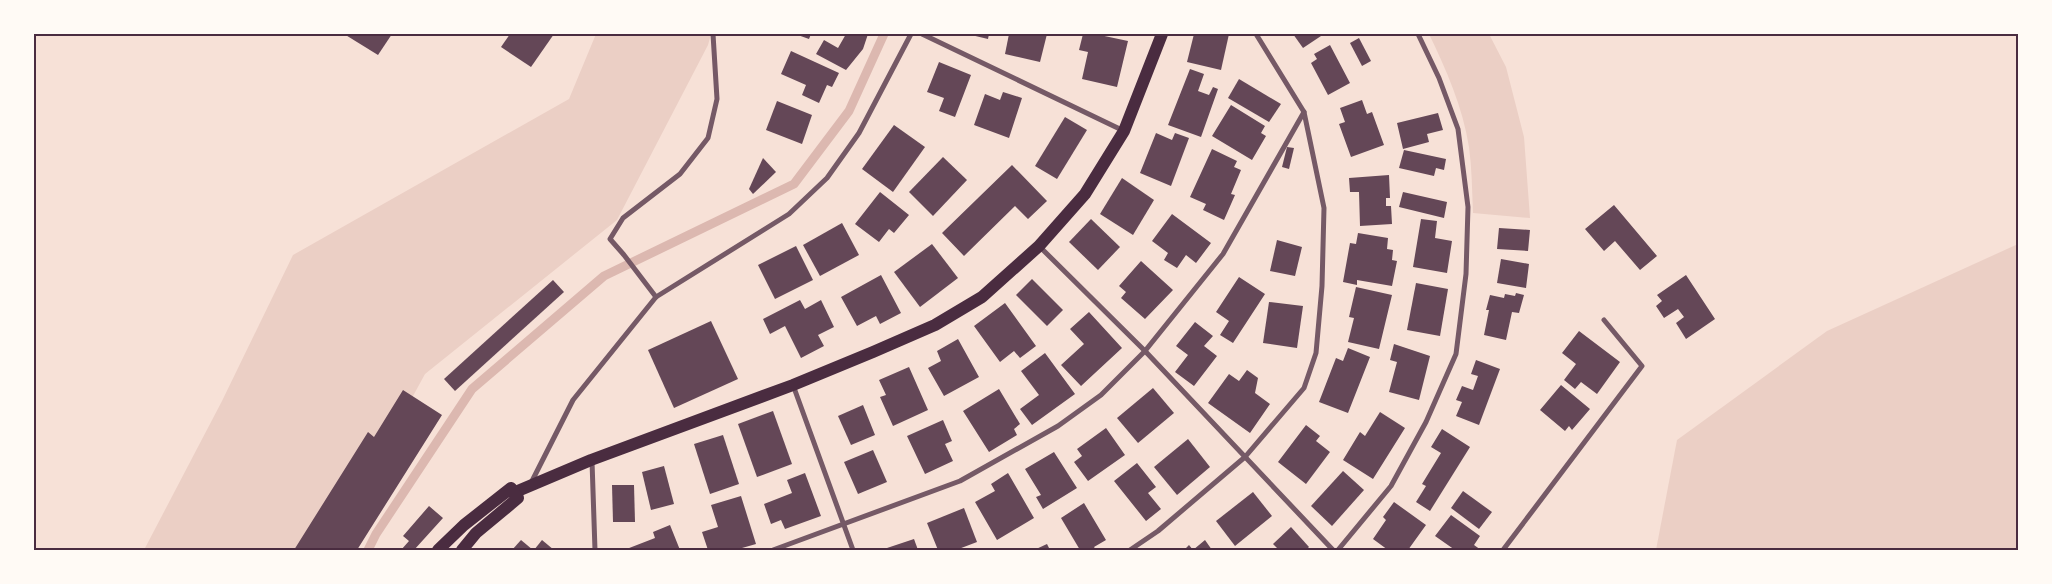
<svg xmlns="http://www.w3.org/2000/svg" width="2052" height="584" font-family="Overpass,sans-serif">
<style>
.green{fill:#ebcfc5}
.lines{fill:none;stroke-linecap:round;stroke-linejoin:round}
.stream{stroke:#dcb8b0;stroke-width:9}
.building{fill:#644757}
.minor{stroke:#755966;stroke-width:5}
.primary{stroke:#4a2c40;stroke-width:12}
.neatline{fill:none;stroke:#4a2c40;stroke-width:2}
</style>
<rect width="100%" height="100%" fill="#f7e1d7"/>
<g class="green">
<polygon points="596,34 711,34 708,45 617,220 425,374 376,464 311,550 144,550 222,401 293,255 569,99"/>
<path d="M1429 34H1489L1506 67 1524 137 1530 218 1473 213C1472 191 1472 169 1469 147 1463 108 1446 69 1429 34Z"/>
<polygon points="2018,244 2018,550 1656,550 1677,440 1827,331"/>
</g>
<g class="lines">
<polyline class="stream" points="368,550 376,534 472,389 604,276 794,184 849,111 884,34"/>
</g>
<g class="building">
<polygon points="344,34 392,34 378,55"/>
<polygon points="510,34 554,34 531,67 501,47"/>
<polygon points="795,34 811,34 809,39"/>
<polygon points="846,34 868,34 863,49 846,70 816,54 824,40 838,48"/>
<polygon points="967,34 989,34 988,39"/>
<polygon points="1009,34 1047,34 1040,62 1005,54"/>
<polygon points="1083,34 1095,34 1128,41 1117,87 1082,79 1088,52 1079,50"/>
<polygon points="1194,34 1229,34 1221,70 1187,62"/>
<polygon points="1293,34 1324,34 1303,48"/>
<polygon points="1359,38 1371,61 1362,66 1350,43"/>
<polygon points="1330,45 1350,83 1328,95 1311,63 1317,59 1314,54"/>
<polygon points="791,51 839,73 832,87 827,85 819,103 802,95 806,85 781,74"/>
<polygon points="939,62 971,75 955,117 939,111 944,98 927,92"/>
<polygon points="1190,69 1204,74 1198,91 1209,95 1213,87 1218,89 1201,137 1168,125"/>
<polygon points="1239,79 1281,104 1269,122 1228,98"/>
<polygon points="1003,92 1022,98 1009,138 974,125 985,94 1000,100"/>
<polygon points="1362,100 1367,114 1372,112 1384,145 1351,157 1339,124 1345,122 1340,108"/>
<polygon points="777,101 812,115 802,144 766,130"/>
<polygon points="1231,105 1265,126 1261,133 1266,136 1252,160 1212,136"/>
<polygon points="1438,113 1443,130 1427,134 1429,142 1403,149 1397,123"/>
<polygon points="1065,117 1087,130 1057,179 1035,166"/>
<polygon points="894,125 925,147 893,192 862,169"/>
<polygon points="1156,133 1172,140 1175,133 1189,138 1171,186 1140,173"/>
<polygon points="1287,147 1294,148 1289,169 1282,167"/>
<polygon points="1212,149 1237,161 1234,167 1241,170 1231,194 1235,195 1224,220 1203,210 1206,204 1190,197"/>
<polygon points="1404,150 1446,159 1444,170 1436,168 1434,176 1399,168"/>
<polygon points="943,157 967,180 933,216 909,192"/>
<polygon points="763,158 776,172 753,194 749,189"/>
<polygon points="1012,165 1047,201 1028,219 1015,206 964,256 942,233"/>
<polygon points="1389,175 1390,198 1386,198 1386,206 1391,206 1392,224 1360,226 1359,192 1350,192 1349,178"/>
<polygon points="1122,178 1154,200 1133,235 1100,214"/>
<polygon points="880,192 909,215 894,233 889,229 879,242 855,224"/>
<polygon points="1403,192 1447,202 1444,218 1399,207"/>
<polygon points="1614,205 1657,256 1640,270 1615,241 1604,251 1585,229"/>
<polygon points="1172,214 1211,243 1196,263 1186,255 1177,268 1164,260 1168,253 1152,241"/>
<polygon points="1091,219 1120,247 1098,270 1069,242"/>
<polygon points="1421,219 1437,221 1435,238 1452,241 1447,273 1413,267"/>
<polygon points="842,223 859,255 820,276 803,245"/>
<polygon points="1499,228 1530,230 1528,251 1497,249"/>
<polygon points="1358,233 1388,238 1387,249 1393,250 1392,260 1397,261 1392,286 1357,280 1357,285 1343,282 1350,243 1356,244"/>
<polygon points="1277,240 1302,247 1295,276 1270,271"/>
<polygon points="932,244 958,278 920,307 894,272"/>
<polygon points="796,246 813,280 775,299 758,265"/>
<polygon points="1501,259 1529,264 1526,288 1497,283"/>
<polygon points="1141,261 1173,290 1145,319 1121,298 1126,292 1119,286"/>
<polygon points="881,275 901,313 880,324 876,316 857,326 841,297"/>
<polygon points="1686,275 1715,319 1686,339 1676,323 1684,317 1678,309 1664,318 1656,306 1662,301 1657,295"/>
<polygon points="1239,277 1265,294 1233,343 1220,335 1229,321 1216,312"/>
<polygon points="1032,279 1063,310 1047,326 1016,295"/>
<polygon points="553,280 564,292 455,391 444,379"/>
<polygon points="1416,283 1448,289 1440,336 1407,330"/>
<polygon points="1356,287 1392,295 1379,349 1348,342 1354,318 1349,317"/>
<polygon points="1516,293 1524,295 1519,313 1512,312 1506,340 1484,335 1489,310 1486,310 1490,295 1504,298 1505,294 1515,296"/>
<polygon points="800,300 805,309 821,300 834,327 818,335 824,346 801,358 785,326 770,334 763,319"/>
<polygon points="1269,302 1303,306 1297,348 1263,343"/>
<polygon points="1005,303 1036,346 1020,358 1014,351 1000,362 974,326"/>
<polygon points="1089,312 1122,348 1081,386 1061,365 1084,344 1070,329"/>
<polygon points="711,321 738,379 674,408 648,350"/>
<polygon points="1195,322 1213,336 1204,346 1217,356 1194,386 1175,372 1188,355 1176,346"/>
<polygon points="1579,331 1620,362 1597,394 1581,382 1575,389 1564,380 1576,364 1562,353"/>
<polygon points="958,339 979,377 944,396 928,368 941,361 937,351"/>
<polygon points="1394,344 1430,356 1419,400 1389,392 1397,362 1390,360"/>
<polygon points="1348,348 1370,357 1348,413 1319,402 1336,358 1343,361"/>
<polygon points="1045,353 1075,394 1032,425 1020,409 1039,395 1021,371"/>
<polygon points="1476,360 1500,369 1479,425 1456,416 1462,402 1456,400 1462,386 1473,390 1478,376 1471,374"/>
<polygon points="909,367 928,410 893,426 880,397 886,395 879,380"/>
<polygon points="1247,370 1258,378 1255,393 1270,404 1250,433 1208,403 1229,374 1239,381"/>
<polygon points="1561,385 1590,409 1572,430 1569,426 1565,431 1540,410"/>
<polygon points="1153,388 1174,413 1138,443 1117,418"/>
<polygon points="999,389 1020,424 1014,429 1017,435 989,452 963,411"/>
<polygon points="403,390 442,415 357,550 294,550 368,432 374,437"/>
<polygon points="863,405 875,435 851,445 838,416"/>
<polygon points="773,411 792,464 757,477 738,424"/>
<polygon points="1380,412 1405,428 1373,479 1343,460 1360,432 1365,436"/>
<polygon points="943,420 952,441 945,444 953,461 925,474 907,436"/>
<polygon points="1306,425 1320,436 1316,441 1330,452 1306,484 1278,462"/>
<polygon points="1106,428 1125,455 1088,481 1074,462 1082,456 1077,449"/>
<polygon points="1442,429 1470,447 1430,511 1416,502 1426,486 1422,484 1441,453 1431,447"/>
<polygon points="723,435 739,484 710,494 694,444"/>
<polygon points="1188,439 1210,467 1177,495 1154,467"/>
<polygon points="873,450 887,482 858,494 844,462"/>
<polygon points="1054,452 1077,488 1043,509 1036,497 1041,495 1025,469"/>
<polygon points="1137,463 1156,487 1148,493 1161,509 1146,521 1114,481"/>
<polygon points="664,466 674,504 651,510 642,472"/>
<polygon points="1343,471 1364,490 1332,526 1311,506"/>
<polygon points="805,473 821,516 785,529 781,520 771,524 764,504 792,493 787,480"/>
<polygon points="1008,473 1034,518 997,540 975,502 995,491 991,484"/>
<polygon points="612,485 634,485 635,522 613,522"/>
<polygon points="1463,491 1492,512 1479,529 1451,508"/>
<polygon points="1253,492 1272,516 1235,546 1216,521"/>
<polygon points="741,496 756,544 735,550 708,550 702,532 718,527 711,505"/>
<polygon points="1394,502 1426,525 1408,550 1388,550 1373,539 1386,520 1383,517"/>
<polygon points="1084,503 1106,540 1094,547 1096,550 1080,550 1061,518"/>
<polygon points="429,506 443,518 414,550 401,550 409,541 403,536"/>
<polygon points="964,508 977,542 956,550 938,550 927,523"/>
<polygon points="1451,515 1480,536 1474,545 1481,550 1455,550 1435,536"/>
<polygon points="670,525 680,550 624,550 655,538 653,532"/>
<polygon points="1291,527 1309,547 1306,550 1279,550 1273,544"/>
<polygon points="914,539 918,550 881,550"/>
<polygon points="521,540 533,550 512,550"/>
<polygon points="542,540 554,550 534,550"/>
<polygon points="1205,540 1212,550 1184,550 1189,545 1193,550"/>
<polygon points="1047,544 1050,550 1034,550"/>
</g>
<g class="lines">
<g class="minor">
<polyline points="922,34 1124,131"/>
<polyline points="1039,246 1145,351 1333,550"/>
<polyline points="656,297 624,255 610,239 623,218 680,174 708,138 717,99 713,34"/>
<polyline points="793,385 853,550"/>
<polyline points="592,461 595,550"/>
<polyline points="531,483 573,400 656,297 789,214 827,178 859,133 911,34"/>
<polyline points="773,550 960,481 1058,426 1101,395 1145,351 1223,254 1304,112"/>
<polyline points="1130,550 1158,531 1245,457 1304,388 1316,353 1322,286 1324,208 1304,112 1256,34"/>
<polyline points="1338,550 1391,486 1426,422 1456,354 1466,274 1468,207 1458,129 1439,78 1418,34"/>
<polyline points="1503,550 1642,366 1604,320"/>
</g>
<g class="primary">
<polyline points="513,493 591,460 793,385 873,352 935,325 982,297 1039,246 1085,194 1124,131 1162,34"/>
<polyline points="438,550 464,525 511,488 518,498 476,533 462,550"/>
</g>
</g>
<rect width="2052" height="584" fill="none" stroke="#fffaf5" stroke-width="70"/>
<rect x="35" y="35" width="1982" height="514" class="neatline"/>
</svg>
